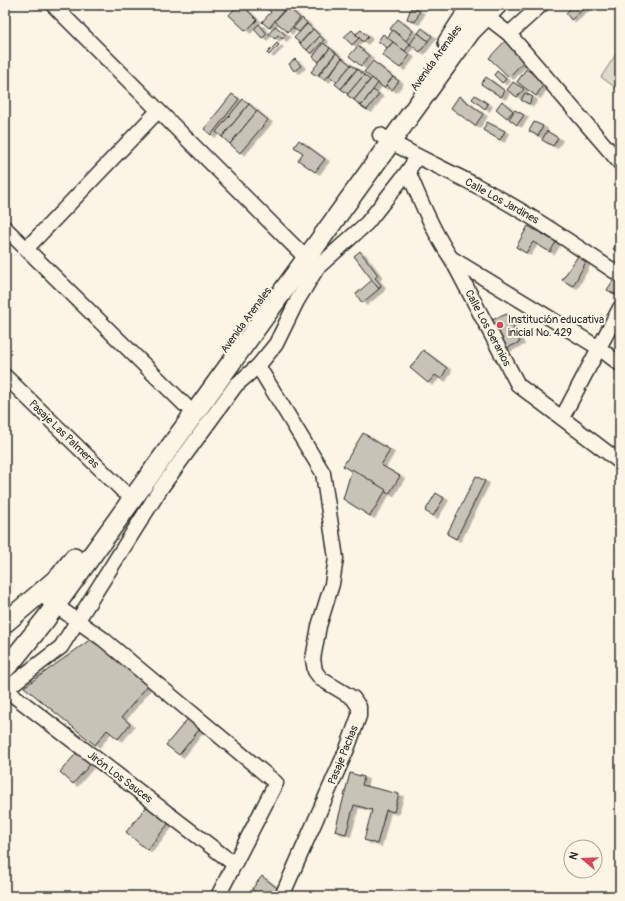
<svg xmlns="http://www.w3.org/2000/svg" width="625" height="901" font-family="Pangolin,sans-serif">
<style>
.green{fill:#ded8ca;stroke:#84827a}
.building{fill:#c8c3b7;stroke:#2b2b2b;filter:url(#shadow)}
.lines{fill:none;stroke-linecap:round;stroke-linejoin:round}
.street-casing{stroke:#2b2b2b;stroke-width:17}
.secondary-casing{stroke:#2b2b2b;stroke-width:22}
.street{stroke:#fcf5e5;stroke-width:14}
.secondary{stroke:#fcf5e5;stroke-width:19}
.poi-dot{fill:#d1495b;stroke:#fcf5e5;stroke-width:1.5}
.labels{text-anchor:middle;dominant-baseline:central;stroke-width:4;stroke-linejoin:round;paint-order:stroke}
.street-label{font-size:11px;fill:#2b2b2b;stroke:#fcf5e5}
.poi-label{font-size:11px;fill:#2b2b2b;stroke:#fcf5e5;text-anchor:start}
</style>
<defs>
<filter id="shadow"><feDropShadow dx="4.5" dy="2.5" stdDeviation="0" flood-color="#0004"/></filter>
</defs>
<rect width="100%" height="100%" fill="#fcf5e5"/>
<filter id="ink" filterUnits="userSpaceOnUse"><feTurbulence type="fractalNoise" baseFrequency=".025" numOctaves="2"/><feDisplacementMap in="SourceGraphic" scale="8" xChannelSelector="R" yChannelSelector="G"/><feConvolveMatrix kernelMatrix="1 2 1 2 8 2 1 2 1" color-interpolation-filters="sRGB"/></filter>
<g filter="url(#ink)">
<polygon class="green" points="620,48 620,91 601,77"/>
<g class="building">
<polygon points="238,5 242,5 257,20 246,31 229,15"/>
<polygon points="266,5 286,5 287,6 269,28 262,22 271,12 265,7"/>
<polygon points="575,5 588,5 571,20 566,13"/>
<polygon points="288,7 300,18 288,32 275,21"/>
<polygon points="411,8 420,11 415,22 407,19"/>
<polygon points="302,18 307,23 299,32 293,28"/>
<polygon points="398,19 413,31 406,41 390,29"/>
<polygon points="259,24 267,34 262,38 254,29"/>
<polygon points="307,24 313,29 300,43 294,38"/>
<polygon points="275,26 286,35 282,39 278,35 275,39 269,34"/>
<polygon points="422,28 432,36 428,41 418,33"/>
<polygon points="313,29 320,36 307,50 300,44"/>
<polygon points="352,30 359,38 352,45 344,37"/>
<polygon points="361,30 368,37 363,42 356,34"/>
<polygon points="393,30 410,44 405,51 387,38"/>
<polygon points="418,33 428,41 420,52 410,44"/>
<polygon points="383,34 393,42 387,48 378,41"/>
<polygon points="320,36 324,40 311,54 307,50"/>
<polygon points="505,41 525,60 509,77 489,58"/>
<polygon points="393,42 410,55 400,68 382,55"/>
<polygon points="277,43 279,45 269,55 267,53"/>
<polygon points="323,43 330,48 319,62 313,57"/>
<polygon points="358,46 369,56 361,66 349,56"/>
<polygon points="330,48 336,53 317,76 311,72"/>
<polygon points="336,53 342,58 325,80 319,75"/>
<polygon points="342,58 351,65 337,82 329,76"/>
<polygon points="295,59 301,66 294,71 289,64"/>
<polygon points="373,61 393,77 384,88 364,72"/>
<polygon points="351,65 357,69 341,89 335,84"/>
<polygon points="357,69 364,75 348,94 341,89"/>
<polygon points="526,69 545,82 536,96 517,82"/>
<polygon points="497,71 506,79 502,83 494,75"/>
<polygon points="364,75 370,80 354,100 347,95"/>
<polygon points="393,77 399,81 392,90 386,85"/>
<polygon points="486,77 505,91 501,97 481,84"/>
<polygon points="372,78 378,83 361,106 354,100"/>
<polygon points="513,82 524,89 517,97 507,90"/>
<polygon points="373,90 379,94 367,110 361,106"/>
<polygon points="525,93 533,97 529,104 521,100"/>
<polygon points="232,94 239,99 211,135 204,129"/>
<polygon points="475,95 488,104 485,109 472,99"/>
<polygon points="459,96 483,114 475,126 451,108"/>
<polygon points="243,99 249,104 222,137 216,132"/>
<polygon points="502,101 513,111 507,118 496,109"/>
<polygon points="249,104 257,111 230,144 222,137"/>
<polygon points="515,110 524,115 517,125 509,119"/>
<polygon points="257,111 268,120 240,153 230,144"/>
<polygon points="487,122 505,131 500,140 483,130"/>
<polygon points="534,122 543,126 538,136 529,131"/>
<polygon points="547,131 558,138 553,146 542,140"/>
<polygon points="299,140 325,159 315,172 298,160 303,153 294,147"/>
<polygon points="528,226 556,242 550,252 533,242 526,253 516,247"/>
<polygon points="620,239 620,254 613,249"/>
<polygon points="360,251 378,275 375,278 381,285 379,289 354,256"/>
<polygon points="578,256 587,260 573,286 562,280"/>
<polygon points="614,279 620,282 620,297 607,290"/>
<polygon points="372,280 379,289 362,303 356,294"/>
<polygon points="507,314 520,342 505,349 492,320"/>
<polygon points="423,350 447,368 441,379 435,375 428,383 410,368"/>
<polygon points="363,433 390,450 381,465 400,476 389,494 343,466"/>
<polygon points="352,469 386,490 370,516 343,499"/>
<polygon points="476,476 485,481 456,539 447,534"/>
<polygon points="436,493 444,498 433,516 425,511"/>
<polygon points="91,639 148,685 122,717 130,724 118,739 107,730 95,745 24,687"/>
<polygon points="190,716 202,726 179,755 166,745"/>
<polygon points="80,749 93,761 73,784 60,772"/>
<polygon points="350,773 364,777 362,785 399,794 394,812 386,810 377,844 364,840 372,810 354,805 346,834 335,831"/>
<polygon points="148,805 169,823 147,850 126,832"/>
<polygon points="262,876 282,892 278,896 261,896 252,889"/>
</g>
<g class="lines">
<g class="street-casing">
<g id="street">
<polyline points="53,5 306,258"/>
<polyline points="478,10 509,34 620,163"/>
<polyline points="509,34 541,5"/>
<path d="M380 135C411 155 445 169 477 186 527 212 573 244 620 275"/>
<path d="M417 157 408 171C419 198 434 234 451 258L518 385 620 462"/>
<polyline points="5,228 185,405"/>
<polyline points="27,248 158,111"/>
<polyline points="451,258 599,348 620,364"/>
<polyline points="258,366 323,473 336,558 332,584 319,626 313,659 315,671 321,679 353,698 359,707 359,716 347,749 282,896"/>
<polyline points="5,376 123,491"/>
<polyline points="562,418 620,308"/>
<polyline points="48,600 103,639 276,783 218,896"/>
<polyline points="5,689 234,864"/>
<polyline points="6,689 61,647 161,488 236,385 258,366 276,344 297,301 317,268 367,223 408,171"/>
</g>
</g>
<g class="secondary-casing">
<g id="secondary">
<polyline points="448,42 472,5"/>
<polyline points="5,623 60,576 74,558"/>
<polyline points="5,668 12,661 45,620 471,31 497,5"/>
</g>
</g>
<use href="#street" class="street"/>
<use href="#secondary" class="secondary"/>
</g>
</g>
<circle class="poi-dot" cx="500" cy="325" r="4"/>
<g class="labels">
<g class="street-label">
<text transform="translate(436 58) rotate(-54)">Avenida Arenales</text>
<text transform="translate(502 201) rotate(29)">Calle Los Jardines</text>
<text transform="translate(246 320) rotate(-54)">Avenida Arenales</text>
<text transform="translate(488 328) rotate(62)">Calle Los Geranios</text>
<text transform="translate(64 434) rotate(44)">Pasaje Las Palmeras</text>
<text transform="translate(343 755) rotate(-68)">Pasaje Pachas</text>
<text transform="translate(120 777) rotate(37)">Jirón Los Sauces</text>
</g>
<g class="poi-label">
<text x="508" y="319">Institución educativa<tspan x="508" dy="13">inicial No. 429</tspan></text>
</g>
</g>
<rect width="625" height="901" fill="none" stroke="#fcf5e5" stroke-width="20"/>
<rect x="10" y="10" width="605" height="881" fill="none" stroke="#2b2b2b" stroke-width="1.5" filter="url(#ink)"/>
<g transform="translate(583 859) rotate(289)"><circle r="19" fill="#fcf5e5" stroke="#a8a49b"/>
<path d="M0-3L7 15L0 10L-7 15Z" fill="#d1495b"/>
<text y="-6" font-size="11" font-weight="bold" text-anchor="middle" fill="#2b2b2b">N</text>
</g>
</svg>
